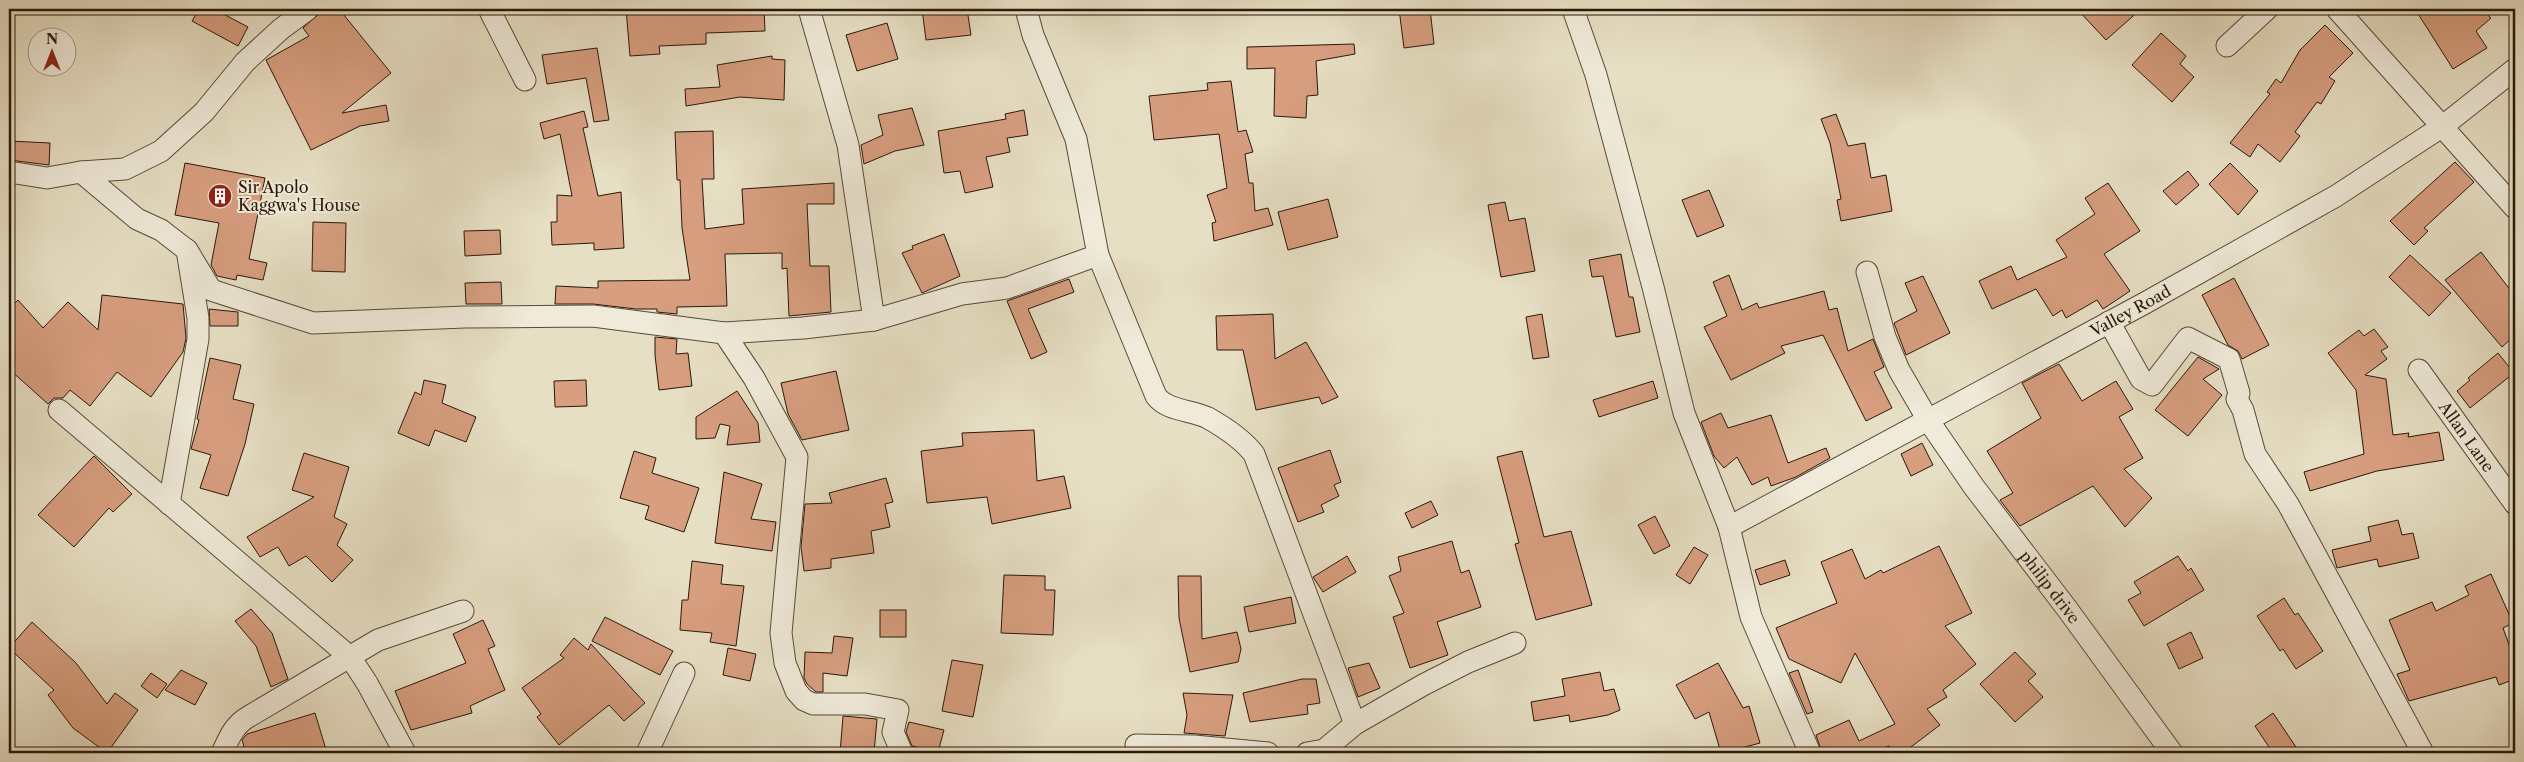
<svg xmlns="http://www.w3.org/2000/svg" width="2524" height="762" font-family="'Libre Caslon Text',serif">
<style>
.building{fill:#d79e7f;stroke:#2a180a}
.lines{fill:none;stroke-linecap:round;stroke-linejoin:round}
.street-casing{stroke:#594a38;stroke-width:23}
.street{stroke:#efead9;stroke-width:21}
.labels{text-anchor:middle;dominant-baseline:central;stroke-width:4;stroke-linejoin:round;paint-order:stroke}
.poi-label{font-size:16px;fill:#2a180a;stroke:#efead9;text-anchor:start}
.street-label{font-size:16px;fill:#2a180a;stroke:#efead9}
</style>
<rect width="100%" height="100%" fill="#e7dfc4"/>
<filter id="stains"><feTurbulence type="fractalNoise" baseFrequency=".004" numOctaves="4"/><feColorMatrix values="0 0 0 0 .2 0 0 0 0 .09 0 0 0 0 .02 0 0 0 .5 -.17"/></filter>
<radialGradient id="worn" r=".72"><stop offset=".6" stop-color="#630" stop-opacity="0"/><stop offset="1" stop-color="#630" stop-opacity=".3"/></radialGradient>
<g class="building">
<polygon points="199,9 214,9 248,27 238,46 192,21"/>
<polygon points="324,9 339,9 391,73 342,113 386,105 389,121 360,126 311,150 266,60 309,36 303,28"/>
<polygon points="626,9 764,9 765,31 706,33 706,44 659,46 660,54 630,56"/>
<polygon points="922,9 967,9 971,35 926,40"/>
<polygon points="1399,9 1430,9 1434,44 1404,48"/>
<polygon points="2077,9 2141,9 2106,40"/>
<polygon points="2415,9 2481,9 2491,18 2476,31 2487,48 2453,69"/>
<polygon points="887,23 898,59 857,71 846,35"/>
<polygon points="2325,25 2353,53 2329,77 2335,81 2321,104 2317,102 2295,132 2300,136 2280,162 2258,144 2250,157 2230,143 2270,94 2267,92 2276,79 2281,83 2300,50"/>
<polygon points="2161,33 2186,56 2180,64 2194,77 2172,102 2132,65"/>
<polygon points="1354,44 1355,54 1316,61 1318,95 1307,96 1306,118 1274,116 1275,68 1247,69 1247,47"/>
<polygon points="597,48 609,120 594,122 586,78 547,84 542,55"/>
<polygon points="772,56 772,59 785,60 784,100 740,97 686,106 685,89 720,87 717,65"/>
<polygon points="1231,81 1238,132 1246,130 1253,152 1245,154 1249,183 1253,183 1255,211 1268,208 1273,225 1214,241 1212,223 1216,222 1207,195 1227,188 1219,134 1154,140 1149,96 1208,90 1207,83"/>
<polygon points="912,108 924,145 895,151 864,164 861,145 883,135 878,115"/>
<polygon points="1024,110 1028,135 1007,138 1010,152 986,157 993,187 965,193 960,171 944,173 938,131 1006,119 1005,114"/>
<polygon points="584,111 588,127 583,128 598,196 621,192 624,248 594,250 594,243 552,245 551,222 557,222 557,195 572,196 560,134 544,139 540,123"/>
<polygon points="1836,114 1848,146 1865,143 1871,178 1886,175 1892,211 1841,221 1837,200 1841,199 1830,143 1821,119"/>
<polygon points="713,131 714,179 702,179 705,229 744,224 742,189 834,183 834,204 807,204 810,266 829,266 831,312 789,316 787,268 782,269 782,253 725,254 727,306 677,307 677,314 657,312 657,309 636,309 593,304 555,304 556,286 598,288 598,281 690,280 682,228 680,180 677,180 675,132"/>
<polygon points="9,141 50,143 49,165 9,160"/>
<polygon points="2455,162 2474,182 2424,228 2428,231 2414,245 2390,221"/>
<polygon points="185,163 265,178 249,259 267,263 263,280 237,275 236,280 217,276 211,265 219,223 175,215"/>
<polygon points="2230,163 2258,191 2238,215 2209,184"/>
<polygon points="2188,171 2199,185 2176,205 2163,191"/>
<polygon points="2108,183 2140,231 2104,254 2130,291 2103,309 2097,300 2066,318 2062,310 2053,316 2036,289 1992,309 1979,281 2011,266 2017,280 2067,257 2056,240 2095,214 2085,198"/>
<polygon points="1709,190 1724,226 1697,237 1682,200"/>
<polygon points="1328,199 1338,237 1288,250 1278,212"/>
<polygon points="1505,202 1509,221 1525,218 1535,271 1501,277 1488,205"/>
<polygon points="313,222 346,223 345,272 312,271"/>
<polygon points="500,230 501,254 465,256 464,231"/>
<polygon points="944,234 960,276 922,293 902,253 913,249 912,246"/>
<polygon points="2481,252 2515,296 2515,335 2502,347 2445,280"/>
<polygon points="1621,254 1629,297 1633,297 1640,332 1616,337 1603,276 1592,277 1589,260"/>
<polygon points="2410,255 2451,293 2429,316 2389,277"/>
<polygon points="1729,275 1742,310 1757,303 1759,308 1824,291 1829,310 1837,308 1848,351 1873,339 1884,367 1874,372 1892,408 1866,421 1823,335 1781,346 1785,353 1731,380 1704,327 1727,316 1713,282"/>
<polygon points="1923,276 1950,333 1906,355 1894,323 1917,311 1905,283"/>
<polygon points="2234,278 2269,345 2242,359 2238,351 2228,345 2202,295"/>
<polygon points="1069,279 1074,292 1028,309 1047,352 1031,359 1007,301"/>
<polygon points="501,282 502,304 466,304 465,283"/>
<polygon points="102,295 183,304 186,338 183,352 151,397 117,372 90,406 70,390 63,398 54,398 48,404 9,369 9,309 18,300 43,328 68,302 98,330"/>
<polygon points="209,309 238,312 238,326 210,326"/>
<polygon points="1273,314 1275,359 1306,342 1338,397 1322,404 1319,397 1256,410 1243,350 1217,350 1216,316"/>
<polygon points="1542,314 1549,357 1533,359 1526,317"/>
<polygon points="2374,329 2388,347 2381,351 2387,359 2365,375 2386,379 2393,435 2409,433 2408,437 2439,432 2444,460 2377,471 2310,491 2304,472 2364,454 2356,390 2328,353 2359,330 2364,336"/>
<polygon points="655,337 677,339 676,354 688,353 692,386 659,390 655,355"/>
<polygon points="2498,353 2514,373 2470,408 2457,391 2470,380 2468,378"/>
<polygon points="2198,357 2219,369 2203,379 2222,395 2188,436 2155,410"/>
<polygon points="210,358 241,365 233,399 254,404 245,444 228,496 200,488 211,455 191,449 199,420 197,419"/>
<polygon points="2059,364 2082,401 2116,381 2133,409 2119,417 2143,458 2124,469 2152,498 2125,527 2093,486 2020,526 2000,500 2013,493 1987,451 2041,418 2022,383"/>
<polygon points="836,371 849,430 802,440 788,414 781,383"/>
<polygon points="424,380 446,385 442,403 476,417 466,442 435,430 429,446 398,433 415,392 421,395"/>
<polygon points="586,380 587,406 555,407 554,381"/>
<polygon points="1653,381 1658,398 1599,417 1593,400"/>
<polygon points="737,391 758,423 760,442 727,445 730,426 720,424 715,438 696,439 696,417"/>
<polygon points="1721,413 1728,428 1771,415 1788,463 1826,448 1830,458 1796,477 1771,486 1768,477 1752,485 1737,457 1724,468 1714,456 1701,422"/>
<polygon points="1034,430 1037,481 1064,476 1071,508 992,524 987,497 927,503 921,451 963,446 962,433"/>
<polygon points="1922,443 1933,465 1911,476 1901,454"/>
<polygon points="1330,450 1341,482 1334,485 1339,496 1321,505 1324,512 1298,522 1278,468"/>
<polygon points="634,451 656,458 652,473 699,488 684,532 645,519 649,506 620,498"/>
<polygon points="1522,451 1544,537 1571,531 1592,605 1536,620 1515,544 1519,543 1497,457"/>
<polygon points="304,453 349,467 334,517 347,524 337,545 353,560 332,582 306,556 289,566 278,547 260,557 247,537 314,497 292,490"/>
<polygon points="94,456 132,494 113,512 109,508 74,547 38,515"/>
<polygon points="724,472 762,484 751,519 776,522 772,551 715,543"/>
<polygon points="886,478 893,502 885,504 890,527 871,531 874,553 831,559 831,568 804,571 801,547 805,504 832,503 829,493"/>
<polygon points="1431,501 1438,515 1412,528 1405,513"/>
<polygon points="1655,516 1670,546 1654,554 1638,525"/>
<polygon points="2398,520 2402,535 2413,533 2419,558 2379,567 2377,559 2337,568 2332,550 2371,541 2368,527"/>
<polygon points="1452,541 1461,573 1469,570 1481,607 1437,622 1448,655 1410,668 1393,617 1404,613 1389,576 1401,571 1398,557"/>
<polygon points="1939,546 1972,613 1945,626 1976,664 1943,690 1947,697 1927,709 1940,725 1911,747 1915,753 1894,753 1889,746 1874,753 1831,753 1836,751 1834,748 1822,753 1816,735 1849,720 1859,741 1895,724 1855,653 1841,683 1789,659 1776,628 1837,603 1821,562 1852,549 1865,579 1881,570 1883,573"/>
<polygon points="1694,547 1708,555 1690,584 1676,575"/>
<polygon points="1347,556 1356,572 1323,592 1313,577"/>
<polygon points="2178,556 2188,571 2191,568 2204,590 2144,626 2128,600 2141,593 2134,582"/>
<polygon points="1785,560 1790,575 1760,585 1755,570"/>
<polygon points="692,561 723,565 721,584 744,586 736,646 710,642 712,633 680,630 682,600 688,600"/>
<polygon points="2491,574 2513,623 2503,628 2515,661 2515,679 2499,685 2496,677 2409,701 2397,674 2410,670 2389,620 2432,602 2436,611 2469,595 2465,586"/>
<polygon points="1004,575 1045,576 1045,590 1055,590 1053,635 1001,633"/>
<polygon points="1178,576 1201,576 1202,639 1237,632 1241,649 1238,662 1190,672 1179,618"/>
<polygon points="1291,597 1296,623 1249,632 1244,607"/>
<polygon points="2284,598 2295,615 2298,613 2323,651 2296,669 2283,649 2280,651 2257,616"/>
<polygon points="251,609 272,633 288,679 271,687 256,646 235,621"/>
<rect x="880" y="610" width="26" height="27"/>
<polygon points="605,617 673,651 660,675 592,641"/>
<polygon points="483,620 495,646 488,649 505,690 470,706 472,713 411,730 395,691 466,663 453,634"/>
<polygon points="32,622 76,663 107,704 115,693 138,710 107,753 73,728 48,695 54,690 9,648"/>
<polygon points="2191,632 2203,658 2179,669 2167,644"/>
<polygon points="834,636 853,638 847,676 823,673 823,692 816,692 807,684 804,678 805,652 832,653"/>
<polygon points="574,638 588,650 591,644 645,703 624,721 609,705 559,745 537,717 541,714 522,688 564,658 560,655"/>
<polygon points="728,648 756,654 750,681 723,675"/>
<polygon points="2015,652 2036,674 2028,681 2043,697 2015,722 1980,684"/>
<polygon points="952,660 983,665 973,717 942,711"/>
<polygon points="1369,663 1380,688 1358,697 1348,668"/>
<polygon points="1718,663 1743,708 1749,706 1760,743 1723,753 1721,753 1709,712 1695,719 1676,685"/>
<polygon points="181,670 207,683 195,705 165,690"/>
<polygon points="1798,670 1813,712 1807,714 1789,673"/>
<polygon points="1600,672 1604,691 1614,689 1620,710 1608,715 1570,722 1569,715 1534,721 1531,702 1565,696 1562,679"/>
<polygon points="151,673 167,684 157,698 141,686"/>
<polygon points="1302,679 1316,679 1320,703 1307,705 1308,714 1250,722 1243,693"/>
<polygon points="1183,693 1233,695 1225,736 1184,733 1187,715"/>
<polygon points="315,713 327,753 246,753 242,740 247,734"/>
<polygon points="2273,713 2300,753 2273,753 2255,726"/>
<polygon points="843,716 877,719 874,753 840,753"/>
<polygon points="909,722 944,730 938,752 912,746 906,732"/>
</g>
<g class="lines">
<g class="street-casing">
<g id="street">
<polyline points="489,9 525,80"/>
<polyline points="809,9 848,145 874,320"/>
<path d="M1026 9 1033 35 1076 139 1098 255 1156 396C1167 411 1192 410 1208 418 1224 427 1243 440 1254 454L1355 724"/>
<polyline points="1573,9 1596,75 1653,287 1684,413 1729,527 1751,617 1810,753"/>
<polyline points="2337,9 2515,208"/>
<polyline points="2227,46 2267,9"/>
<polyline points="9,172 47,178 81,172 125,169 161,151 204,112 245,62 281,29 308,9"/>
<polyline points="81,172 137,219 161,230 187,250"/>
<path id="s1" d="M1867 272 1885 337 1899 370 1928 420 1974 487 2068 610 2172 753"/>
<polyline points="2109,322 2141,379 2152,385 2188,338 2229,359 2239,393 2237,399 2243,410 2255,454 2288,504 2423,753"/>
<polyline points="724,333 754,378 797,457 781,633 785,663 796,691 804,700 813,704 865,704 898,710 893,732 902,753"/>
<path id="s2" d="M2419 370 2515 504"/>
<polyline points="59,410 350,657 367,683 405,753"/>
<polyline points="169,504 198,339 198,318 187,250 211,290 313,323 465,317 593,316 724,333 803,328 874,320 962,294 1007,288 1098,255"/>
<path id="s3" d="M1729 527 2145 303 2336 196 2443 126 2515 69"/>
<polyline points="1136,745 1194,746 1268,753"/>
<path d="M222 753C229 738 234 725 248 717L378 640 463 611"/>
<polyline points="647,753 684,673"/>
<polyline points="1307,753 1324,750 1355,724 1423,685 1468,662 1515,643"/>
</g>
</g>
<use href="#street" class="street"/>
</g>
<defs>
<g id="building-disc" transform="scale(1.25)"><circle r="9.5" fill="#8f2418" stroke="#efead9"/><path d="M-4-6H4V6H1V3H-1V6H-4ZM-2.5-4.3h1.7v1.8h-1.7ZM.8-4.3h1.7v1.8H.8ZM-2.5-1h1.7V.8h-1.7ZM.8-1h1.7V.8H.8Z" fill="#fff"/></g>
</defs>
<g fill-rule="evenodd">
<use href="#building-disc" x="220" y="196"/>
</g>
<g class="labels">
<g class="poi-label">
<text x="238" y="187">Sir Apolo<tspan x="238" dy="18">Kaggwa's House</tspan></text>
</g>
<g class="street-label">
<text stroke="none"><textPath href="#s3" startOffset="456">Valley Road</textPath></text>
<text stroke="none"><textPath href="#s2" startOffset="82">Allan Lane</textPath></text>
<text stroke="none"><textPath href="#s1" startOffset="368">philip drive</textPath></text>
</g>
</g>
<rect width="2524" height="762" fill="none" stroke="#e7dfc4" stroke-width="30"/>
<rect x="10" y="10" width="2504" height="742" fill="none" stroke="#2a180a" stroke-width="2.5"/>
<rect x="15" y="15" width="2494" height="732" fill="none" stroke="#2a180a"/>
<g transform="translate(52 52)"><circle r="24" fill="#efead9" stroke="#a09686"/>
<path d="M0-4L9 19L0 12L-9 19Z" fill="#8f2418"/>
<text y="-8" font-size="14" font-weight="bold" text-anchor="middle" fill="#2a180a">N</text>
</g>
<rect width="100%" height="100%" filter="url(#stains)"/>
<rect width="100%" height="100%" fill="url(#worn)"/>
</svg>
